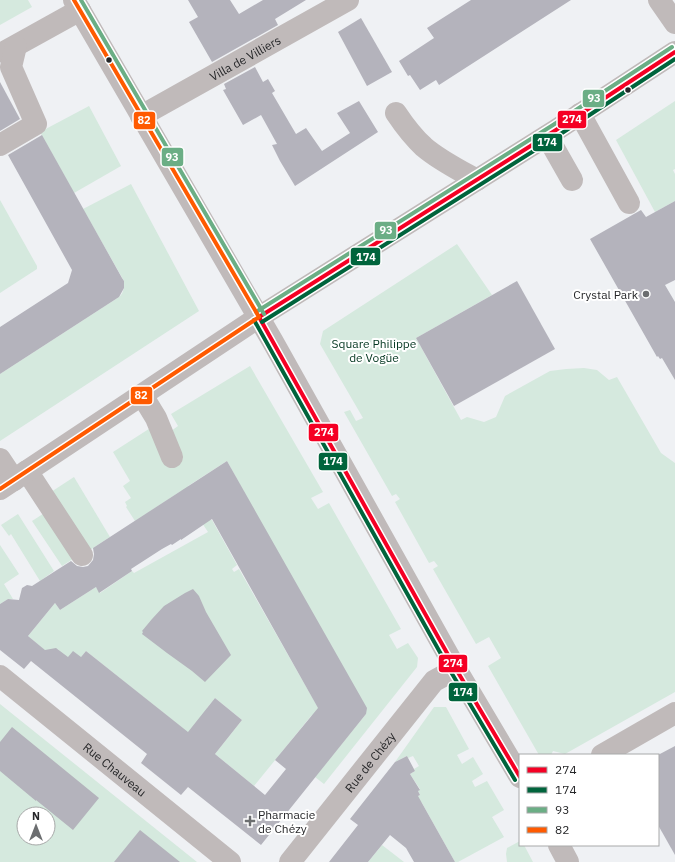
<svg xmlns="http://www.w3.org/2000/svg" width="675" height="862" font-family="'IBM Plex Sans',sans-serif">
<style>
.green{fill:#d5e9de;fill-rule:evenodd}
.building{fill:#b4b3bc;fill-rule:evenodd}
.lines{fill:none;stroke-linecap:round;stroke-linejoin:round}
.minor{stroke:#c0baba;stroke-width:22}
.bus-1-casing{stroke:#fff;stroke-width:7}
.bus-2-casing{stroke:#fff;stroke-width:7}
.bus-3-casing{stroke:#fff;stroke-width:7}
.bus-4-casing{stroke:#fff;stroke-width:7}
.bus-1{stroke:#f50024;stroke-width:4}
.bus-2{stroke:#00643c;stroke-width:4}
.bus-3{stroke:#6bae85;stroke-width:4}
.bus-4{stroke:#ff5a00;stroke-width:4}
.bus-dot{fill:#262729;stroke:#fff;stroke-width:1.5}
.poi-dot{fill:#6c6e70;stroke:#fff;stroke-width:1.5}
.labels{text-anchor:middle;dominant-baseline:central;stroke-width:4;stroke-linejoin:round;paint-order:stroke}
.street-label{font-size:12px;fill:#262729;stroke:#fff}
.poi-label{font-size:12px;fill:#262729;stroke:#fff;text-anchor:end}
.park-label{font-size:12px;fill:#043721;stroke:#fff}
.line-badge{stroke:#fff;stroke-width:1.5}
.badge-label{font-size:11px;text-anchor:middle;font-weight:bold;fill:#fff}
</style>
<rect width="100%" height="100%" fill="#eff1f4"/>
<g class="green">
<polygon points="0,0 28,0 32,7 0,25"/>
<polygon points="675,101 675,169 673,170 675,174 675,201 655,212 616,140"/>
<polygon points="89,106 121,166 74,193 40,132"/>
<path d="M131 184 199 311 0 441V374L119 297C124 293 124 287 124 281L83 209Z"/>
<polygon points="0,200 37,266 37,269 0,293"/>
<polygon points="457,244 492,295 416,338 461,420 467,417 484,422 496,417 505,396 550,371 566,369 584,368 597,370 609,380 617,377 661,453 675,463 675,692 565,754 553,751 551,755 539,755 488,666 501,658 489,637 476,644 433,569 438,566 434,561 429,563 395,502 400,499 396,494 392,496 344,412 350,410 356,421 363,418 320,344 323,331"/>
<polygon points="250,366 323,492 311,498 318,509 329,503 401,629 389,635 397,649 408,643 418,658 417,667 324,784 315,777 366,714 227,461 188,486 211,520 212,520 237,565 232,569 234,572 239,569 320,711 311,716 254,786 215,754 242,720 215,698 207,708 221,719 191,735 86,651 81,657 65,661 58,649 52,649 48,653 28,636 55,603 60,610 96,587 100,593 132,571 134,573 208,532 181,491 135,521 126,507 127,506 125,502 131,498 123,486 130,481 113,452 155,425 167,434 178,426 171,414"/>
<polygon points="74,477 110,537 87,552 51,492"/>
<polygon points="46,512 76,557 62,566 32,521"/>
<polygon points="18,514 54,571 40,581 11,534 9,536 1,525"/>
<polygon points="0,545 19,574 4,584 13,599 8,599 0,604"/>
<path d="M0 704 197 862H0ZM24 814H48V838H24Z"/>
<polygon points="434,707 446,707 469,749 457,755 462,764 473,757 483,774 472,781 475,787 487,781 504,810 492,817 504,837 458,862 455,862 422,803 416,797 420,795 418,791 420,789 410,774 415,771 414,769 419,766 413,756 408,758 407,756 395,762"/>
<polygon points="520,841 520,845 524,845 533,862 507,862 506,854 507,848"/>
<polygon points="382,845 404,862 368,862"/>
</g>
<g class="building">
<polygon points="188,0 230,0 239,14 263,0 306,0 275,19 278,25 212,62 189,22 198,17"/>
<polygon points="471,0 571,0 439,85 436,80 420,90 410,75 408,76 399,61 434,38 427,28"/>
<polygon points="361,18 392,72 367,86 338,32"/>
<polygon points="255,67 263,82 268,79 275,91 272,93 296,134 306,128 322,151 350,133 337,113 359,101 378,132 295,186 280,161 272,145 277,144 261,115 243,125 223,90 226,89 224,84"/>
<polygon points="0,82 20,119 0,131"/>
<polygon points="42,135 122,278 124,281 124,288 119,297 0,374 0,327 68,283 72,270 8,155"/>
<polygon points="675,201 675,280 665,285 675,302 675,380 662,358 660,359 658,356 657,357 590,239 641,210 646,217"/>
<polygon points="517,281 555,349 454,406 416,338"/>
<path d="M227 461 367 708 366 714 261 845 188 787 181 795 141 763 147 754 31 661 24 669 0 650V604L8 599 19 600 22 588 27 585 32 586 71 561 77 566 83 567 88 566 93 560 94 554 93 548ZM212 519 318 708 275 760 286 769 265 795 215 754 242 720 215 698 188 732 86 651 81 657 73 651 68 657 56 648 45 650 28 636 55 603 60 610 96 587 99 593 132 571 131 569 162 549 171 544 172 545 181 539V540Z"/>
<polygon points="193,589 199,596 206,612 231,655 205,682 192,671 167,653 142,634 143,632 142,631 152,619 164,606 185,593"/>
<polygon points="12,727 99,798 73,830 36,800 36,801 0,771 0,742"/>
<polygon points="675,746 675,855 658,825 658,755"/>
<polygon points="407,756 415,771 410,774 420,790 418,791 420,795 418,796 455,862 414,862 406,848 390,835 368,862 329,862 358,825 350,819 395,762"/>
<polygon points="140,830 180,862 114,862"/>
</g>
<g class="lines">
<g class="minor">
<polyline points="74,0 273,342 456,669 520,777"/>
<polyline points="659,0 675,23"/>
<polyline points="4,52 80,10"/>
<path d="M396 113C404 125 413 137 424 147 439 160 459 170 477 180"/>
<polyline points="580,114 629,203"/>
<path id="s1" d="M141 116 348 0"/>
<polyline points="547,136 572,180"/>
<polyline points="0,145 36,124 11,67 16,46"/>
<polyline points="142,395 156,418 172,457"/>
<polyline points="0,459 14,480"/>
<polyline points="27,471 82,555"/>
<polyline points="0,489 259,317 556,130 675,52"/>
<path id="s2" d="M0 676 230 862"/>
<polyline points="602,755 675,713"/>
<polyline points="559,845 568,862"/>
<path id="s3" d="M290 862 434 681 456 669"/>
</g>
<g class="bus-1-casing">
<g id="bus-1">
<polyline points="259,317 456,669 520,777"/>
<polyline points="259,317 556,130 675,52"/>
</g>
</g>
<g class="bus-2-casing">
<g id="bus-2">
<polyline points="254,320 451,672 515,780"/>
<polyline points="262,322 559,135 675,59"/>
</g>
</g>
<g class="bus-3-casing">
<g id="bus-3">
<polyline points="81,0 264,314"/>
<polyline points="256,312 553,125 672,47"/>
</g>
</g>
<g class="bus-4-casing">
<polyline id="bus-4" points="0,489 259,317 74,0"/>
</g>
<use href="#bus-1" class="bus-1"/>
<use href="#bus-2" class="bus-2"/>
<use href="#bus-3" class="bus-3"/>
<use href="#bus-4" class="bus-4"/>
</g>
<g class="bus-dot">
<circle cx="109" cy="60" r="3.5"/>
<circle cx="628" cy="90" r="3.5"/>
</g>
<g class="poi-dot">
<circle cx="646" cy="294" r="4"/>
<path d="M248 815h4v4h4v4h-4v4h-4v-4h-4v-4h4z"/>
</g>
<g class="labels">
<g class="street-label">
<text stroke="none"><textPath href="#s1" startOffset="119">Villa de Villiers</textPath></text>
<text stroke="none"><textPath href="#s3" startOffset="128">Rue de Chézy</textPath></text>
<text stroke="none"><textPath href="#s2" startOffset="148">Rue Chauveau</textPath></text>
</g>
<g class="poi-label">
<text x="638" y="294">Crystal Park</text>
<text x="258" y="814" text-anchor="start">Pharmacie<tspan x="258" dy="14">de Chézy</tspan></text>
</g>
<g class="park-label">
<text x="374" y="343">Square Philippe<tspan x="374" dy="14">de Vogüe</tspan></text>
</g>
</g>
<g class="line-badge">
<rect x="582" y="89" width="23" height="19" rx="4" fill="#6bae85"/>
<rect x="557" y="110" width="30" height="19" rx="4" fill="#f50024"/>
<rect x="133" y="111" width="23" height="19" rx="4" fill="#ff5a00"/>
<rect x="532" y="133" width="31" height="19" rx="4" fill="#00643c"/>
<rect x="161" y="147" width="23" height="20" rx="4" fill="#6bae85"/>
<rect x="374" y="221" width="23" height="19" rx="4" fill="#6bae85"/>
<rect x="350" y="247" width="31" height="19" rx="4" fill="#00643c"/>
<rect x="130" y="386" width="23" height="19" rx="4" fill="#ff5a00"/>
<rect x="308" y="423" width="31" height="19" rx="4" fill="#f50024"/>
<rect x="318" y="452" width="30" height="19" rx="4" fill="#00643c"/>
<rect x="438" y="654" width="30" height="19" rx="4" fill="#f50024"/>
<rect x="448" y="682" width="30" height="20" rx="4" fill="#00643c"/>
</g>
<g class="badge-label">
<text x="594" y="102">93</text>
<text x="572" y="123">274</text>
<text x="144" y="124">82</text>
<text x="547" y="146">174</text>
<text x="172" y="161">93</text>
<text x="386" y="234">93</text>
<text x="366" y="261">174</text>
<text x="141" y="399">82</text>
<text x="324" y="436">274</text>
<text x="333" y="465">174</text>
<text x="453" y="667">274</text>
<text x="463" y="696">174</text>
</g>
<rect x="519" y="754" width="140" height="92" fill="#ffffff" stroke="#a8a9a9"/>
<rect x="527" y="767" width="20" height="6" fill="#f50024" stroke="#a8a9a9"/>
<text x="555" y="774" font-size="12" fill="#262729">274</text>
<rect x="527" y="787" width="20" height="6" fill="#00643c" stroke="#a8a9a9"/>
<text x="555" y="794" font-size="12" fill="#262729">174</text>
<rect x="527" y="807" width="20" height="6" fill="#6bae85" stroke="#a8a9a9"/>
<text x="555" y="814" font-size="12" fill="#262729">93</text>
<rect x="527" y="827" width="20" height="6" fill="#ff5a00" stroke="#a8a9a9"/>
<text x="555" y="834" font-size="12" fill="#262729">82</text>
<g transform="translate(36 826)"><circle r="19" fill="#ffffff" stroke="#a8a9a9"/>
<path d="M0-3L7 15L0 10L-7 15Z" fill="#6c6e70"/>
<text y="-6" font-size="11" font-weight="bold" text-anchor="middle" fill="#262729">N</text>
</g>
</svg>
